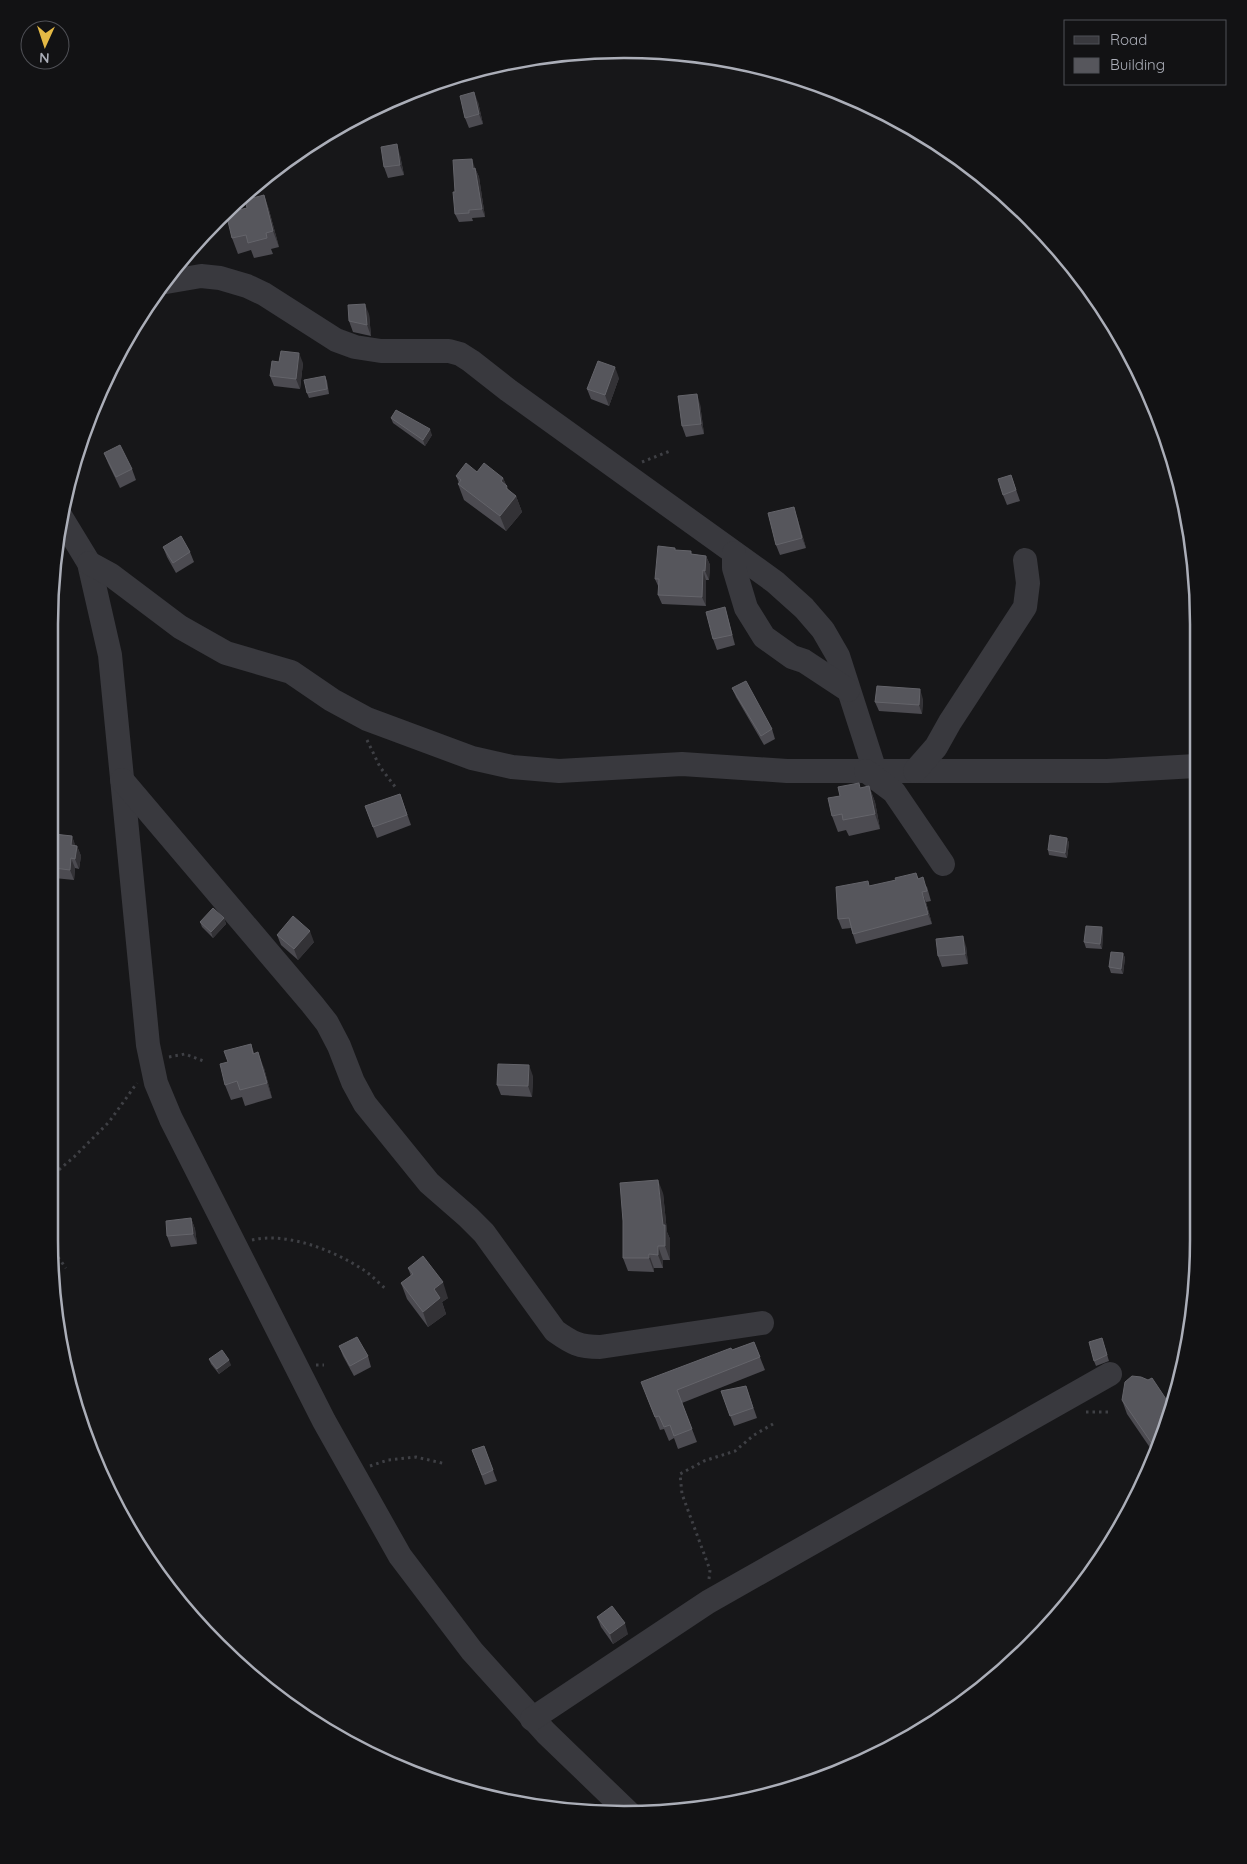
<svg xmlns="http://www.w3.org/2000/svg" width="1247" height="1864" font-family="Quicksand,sans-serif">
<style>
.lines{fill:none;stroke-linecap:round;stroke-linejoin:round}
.path{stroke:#3f4045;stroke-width:3;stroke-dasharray:2.5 4;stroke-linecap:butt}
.minor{stroke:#39393e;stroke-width:24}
.wall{fill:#4c4b51}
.shaded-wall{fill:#333236}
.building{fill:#56565c;stroke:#64646a}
.rim{fill:none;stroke:#abaeb8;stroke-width:2.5}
</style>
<rect width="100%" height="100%" fill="#171719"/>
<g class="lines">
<g class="path">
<polyline points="642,462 670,451"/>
<polyline points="367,740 380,767 396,788"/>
<polyline points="169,1057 185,1054 206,1062"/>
<polyline points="54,1174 74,1157 109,1122 137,1083"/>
<path d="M252 1240C287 1232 333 1250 362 1269 371 1274 378 1283 386 1289"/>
<polyline points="54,1252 66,1268"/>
<polyline points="316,1365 324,1365"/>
<polyline points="1086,1412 1111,1412"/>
<polyline points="370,1466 388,1460 416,1457 446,1464"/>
<polyline points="709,1579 710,1570 682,1494 680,1474 704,1461 735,1451 754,1435 773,1424"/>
</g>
<g class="minor">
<polyline points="166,282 201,276 220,278 247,286 264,294 336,340 355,347 381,351 449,351 460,354 471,361 508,390 775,582 804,608 823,630 838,656 875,771"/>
<polyline points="61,517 89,563 110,655 148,1045 156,1083 171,1119 324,1421 400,1556 472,1651 546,1733 630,1814"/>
<polyline points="734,553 734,568 746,608 764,637 792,657 804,661 848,690"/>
<polyline points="89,563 111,575 180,627 226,653 291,672 332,700 367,719 472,758 512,767 559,771 682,764 787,771 1107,771 1196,766"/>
<polyline points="866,771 894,792 943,864"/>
<polyline points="915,771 936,747 950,722 1025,607 1028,583 1025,560"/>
<path d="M122 780 312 1004 327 1023 339 1046 353 1082 365 1104 429 1183 468 1217 484 1233 555 1331C572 1343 579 1347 600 1347L762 1323"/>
<polyline points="532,1719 708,1602 1110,1374"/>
</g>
</g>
<g class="wall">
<polygon points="478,102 483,124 469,128 465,118"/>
<polygon points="400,155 404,175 388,178 384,167"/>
<polygon points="475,168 479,177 485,217 472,218 473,221 459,222 455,214 455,192"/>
<polygon points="264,195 269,210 279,247 271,249 273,254 254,258 251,250 238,254 232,238 247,208"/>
<polygon points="369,314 371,336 353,332 349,321"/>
<polygon points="303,363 300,389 274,386 270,376"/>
<polygon points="325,376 327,381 329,394 309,398 307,393"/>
<polygon points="619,378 609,406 591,399 587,389"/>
<polygon points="700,404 704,434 686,437 682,426"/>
<polygon points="391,418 432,435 425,446 393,423"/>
<polygon points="104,453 132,469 136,480 120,488 108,463"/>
<polygon points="477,472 503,478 509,491 516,496 522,512 506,531 464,500 458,484 459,483 456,476"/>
<polygon points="1011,475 1020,501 1007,505 1003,495"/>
<polygon points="797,517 806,548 780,555 776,545"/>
<polygon points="163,547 190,552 194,562 176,573 167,557"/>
<polygon points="676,550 692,554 706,556 710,565 709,580 706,580 706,606 662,604 658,595 659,588 655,579"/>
<polygon points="725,607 728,618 735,645 717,650 713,639"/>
<polygon points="732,688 772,729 775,739 764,745 736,697"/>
<polygon points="923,699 922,714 879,711 875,702"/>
<polygon points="869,786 875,802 880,829 849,836 846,830 838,832 832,816 840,796 861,788"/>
<polygon points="400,794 411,825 377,838 365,806"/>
<polygon points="54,834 72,836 75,846 77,846 81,856 79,869 75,868 74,880 54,878"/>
<polygon points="1067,838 1069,843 1067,858 1049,855 1048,850"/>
<polygon points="918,878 927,887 931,901 926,902 932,924 856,944 851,928 842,929 838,919 869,886"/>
<polygon points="224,918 226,924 213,938 202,927 200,922"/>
<polygon points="1102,927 1103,932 1102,949 1086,948 1084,942"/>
<polygon points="277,935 314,942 298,960 281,945"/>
<polygon points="966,946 968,964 942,967 938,956"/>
<polygon points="1123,953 1125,958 1123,974 1111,973 1109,967"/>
<polygon points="251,1044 254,1053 264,1068 272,1098 245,1106 242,1097 231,1100 225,1085 228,1062"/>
<polygon points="533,1076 532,1097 501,1095 497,1085"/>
<polygon points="663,1193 667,1232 670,1239 670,1260 663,1260 663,1268 654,1268 654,1272 628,1271 623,1258"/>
<polygon points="191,1218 195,1229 197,1244 171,1247 167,1236"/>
<polygon points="408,1268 448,1298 442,1302 446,1314 428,1327 407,1299 401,1283 411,1276"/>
<polygon points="1102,1338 1109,1361 1096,1366 1094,1361"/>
<polygon points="754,1342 765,1370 682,1403 697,1442 678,1449 674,1438 669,1441 664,1429 660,1430 646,1395 732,1350"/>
<polygon points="339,1346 368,1356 371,1367 354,1376 343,1356"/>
<polygon points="209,1359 231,1365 219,1374 211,1364"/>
<polygon points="746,1386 757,1418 734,1426 721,1391"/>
<polygon points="1122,1400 1168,1425 1155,1455 1127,1414"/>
<polygon points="484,1446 497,1481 485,1485 472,1450"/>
<polygon points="597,1617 628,1634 613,1644 601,1627"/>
</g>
<g class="shaded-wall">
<polygon points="474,92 478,102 483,124 479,114"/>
<polygon points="397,144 400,155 404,175 400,165"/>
<polygon points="472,159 475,168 476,177 473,169"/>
<polygon points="475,168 479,177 485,217 482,209"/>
<polygon points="264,195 269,210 279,247 273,231"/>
<polygon points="365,304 369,314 371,336 367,325"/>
<polygon points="299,353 303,363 300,389 296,379"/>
<polygon points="615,367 619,378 609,406 605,395"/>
<polygon points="697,394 700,404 704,434 701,424"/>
<polygon points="430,429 432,435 425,446 423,440"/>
<polygon points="503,478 512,501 516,496 522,512 506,531 500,516 501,481"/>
<polygon points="794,507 797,517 806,548 802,538"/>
<polygon points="706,556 710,565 709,580 705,571"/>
<polygon points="703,570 706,580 706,606 702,597"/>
<polygon points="920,689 923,699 922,714 919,705"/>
<polygon points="869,786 875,802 880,829 875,814"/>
<polygon points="72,836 76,847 71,845"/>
<polygon points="1067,838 1069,843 1067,858 1065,853"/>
<polygon points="77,846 81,856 79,869 75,859"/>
<polygon points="71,858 75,868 74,880 70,870"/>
<polygon points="922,892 926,902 932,924 928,914"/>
<polygon points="224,918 226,924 213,938 211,932"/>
<polygon points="1102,927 1103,932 1102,949 1100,944"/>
<polygon points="310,931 314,942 298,960 294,949"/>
<polygon points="963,936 966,946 968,964 965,954"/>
<polygon points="1123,953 1125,958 1123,974 1121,969"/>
<polygon points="258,1052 264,1068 272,1098 267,1083"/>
<polygon points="529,1065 533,1076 532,1097 528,1086"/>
<polygon points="658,1180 663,1193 667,1232 670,1239 670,1260 665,1246"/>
<polygon points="191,1218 195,1229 197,1244 193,1234"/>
<polygon points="658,1246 663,1260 663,1268 658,1255"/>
<polygon points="649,1254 654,1268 654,1272 649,1258"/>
<polygon points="443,1282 448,1298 442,1302 446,1314 428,1327 423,1312 434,1289"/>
<polygon points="229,1360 231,1365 219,1374 217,1369"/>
<polygon points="1160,1445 1156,1452 1155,1448"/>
<polygon points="625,1623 628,1634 613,1644 610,1634"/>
</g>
<g class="building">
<polygon points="474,92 479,114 465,118 460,96"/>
<polygon points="397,144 400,165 384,167 381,147"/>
<polygon points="472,159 473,169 475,168 482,209 469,210 469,213 455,214 453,192 455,192 453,160"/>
<polygon points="264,195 273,231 266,233 267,238 248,243 246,235 232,238 226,213 247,208 245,200"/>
<polygon points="365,304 367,325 349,321 348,305"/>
<polygon points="281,351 299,353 296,379 270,376 272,361 279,362"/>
<polygon points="598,361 615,367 605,395 587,389"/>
<polygon points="325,376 327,389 307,393 304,380"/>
<polygon points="697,394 701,424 682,426 678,396"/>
<polygon points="396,410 430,429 423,440 391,418"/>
<polygon points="120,445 132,469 116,477 104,453"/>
<polygon points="466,463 477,472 484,463 503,478 501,481 507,486 506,488 516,496 500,516 458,484 461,480 456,476"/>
<polygon points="1011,475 1016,490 1003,495 998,479"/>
<polygon points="794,507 802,538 776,545 768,513"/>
<polygon points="181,536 190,552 173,563 163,547"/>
<polygon points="658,546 675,548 675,550 691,551 691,554 706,556 705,571 703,570 702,597 658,595 659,579 655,579"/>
<polygon points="725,607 732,635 713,639 706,612"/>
<polygon points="746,681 772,729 761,736 732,688"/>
<polygon points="877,686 920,689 919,705 875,702"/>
<polygon points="859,783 860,788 869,786 875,814 843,820 842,814 832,816 828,798 840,796 838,787"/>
<polygon points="400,794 407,815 373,827 365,806"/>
<polygon points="54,834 72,836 71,845 77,846 75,859 71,858 70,870 54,868"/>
<polygon points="1050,835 1067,838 1065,853 1048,850"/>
<polygon points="916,873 918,879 923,877 927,891 922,892 928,914 853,934 849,918 838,919 836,887 868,881 869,886 896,880 895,878"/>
<polygon points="213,908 224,918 211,932 200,922"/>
<polygon points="293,916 310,931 294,949 277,935"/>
<polygon points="1086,926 1102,927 1100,944 1084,942"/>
<polygon points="963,936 965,954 938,956 936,939"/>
<polygon points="1111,952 1123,953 1121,969 1109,967"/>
<polygon points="251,1044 253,1054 258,1052 267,1083 240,1090 237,1081 225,1085 220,1064 228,1062 224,1051"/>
<polygon points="498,1064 529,1065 528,1086 497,1085"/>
<polygon points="658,1180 663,1225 665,1225 665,1246 658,1246 658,1255 649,1254 649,1258 623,1258 623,1221 620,1183"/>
<polygon points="191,1218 193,1234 167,1236 166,1221"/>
<polygon points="423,1256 443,1282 434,1289 440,1298 423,1312 401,1283 413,1274 408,1268"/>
<polygon points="357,1337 368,1356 350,1366 339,1346"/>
<polygon points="1102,1338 1107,1355 1094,1361 1089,1342"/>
<polygon points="754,1342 760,1357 677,1390 692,1429 674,1436 670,1425 664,1427 659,1416 655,1417 641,1382 731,1348 732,1350"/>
<polygon points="222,1350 229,1360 217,1369 209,1359"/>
<polygon points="1132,1376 1141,1377 1148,1380 1152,1378 1172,1408 1168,1425 1160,1445 1155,1448 1122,1400 1125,1382"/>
<polygon points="746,1386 753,1408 730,1416 721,1391"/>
<polygon points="484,1446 493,1470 482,1475 472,1450"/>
<polygon points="612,1606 625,1623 610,1634 597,1617"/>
</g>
<path d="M0 0H1247V1864H0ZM624 58H624A566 566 0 0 1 1190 624V1240A566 566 0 0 1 624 1806H624A566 566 0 0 1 58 1240V624A566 566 0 0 1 624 58Z" fill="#121214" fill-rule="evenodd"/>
<path class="rim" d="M624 58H624A566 566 0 0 1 1190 624V1240A566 566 0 0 1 624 1806H624A566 566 0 0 1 58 1240V624A566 566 0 0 1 624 58Z"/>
<rect x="1064" y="20" width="162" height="65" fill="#121214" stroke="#4f5056"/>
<rect x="1074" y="36" width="25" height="8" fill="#39393e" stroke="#4f5056"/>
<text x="1110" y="45" font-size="15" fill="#abaeb8">Road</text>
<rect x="1074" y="58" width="25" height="15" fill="#56565c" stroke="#4f5056"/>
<text x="1110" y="70" font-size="15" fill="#abaeb8">Building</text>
<g transform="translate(45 45) rotate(183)"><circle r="24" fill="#121214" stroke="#4f5056"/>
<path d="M0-4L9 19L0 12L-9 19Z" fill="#e4b945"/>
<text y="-8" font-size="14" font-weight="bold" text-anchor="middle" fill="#abaeb8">N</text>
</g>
</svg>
